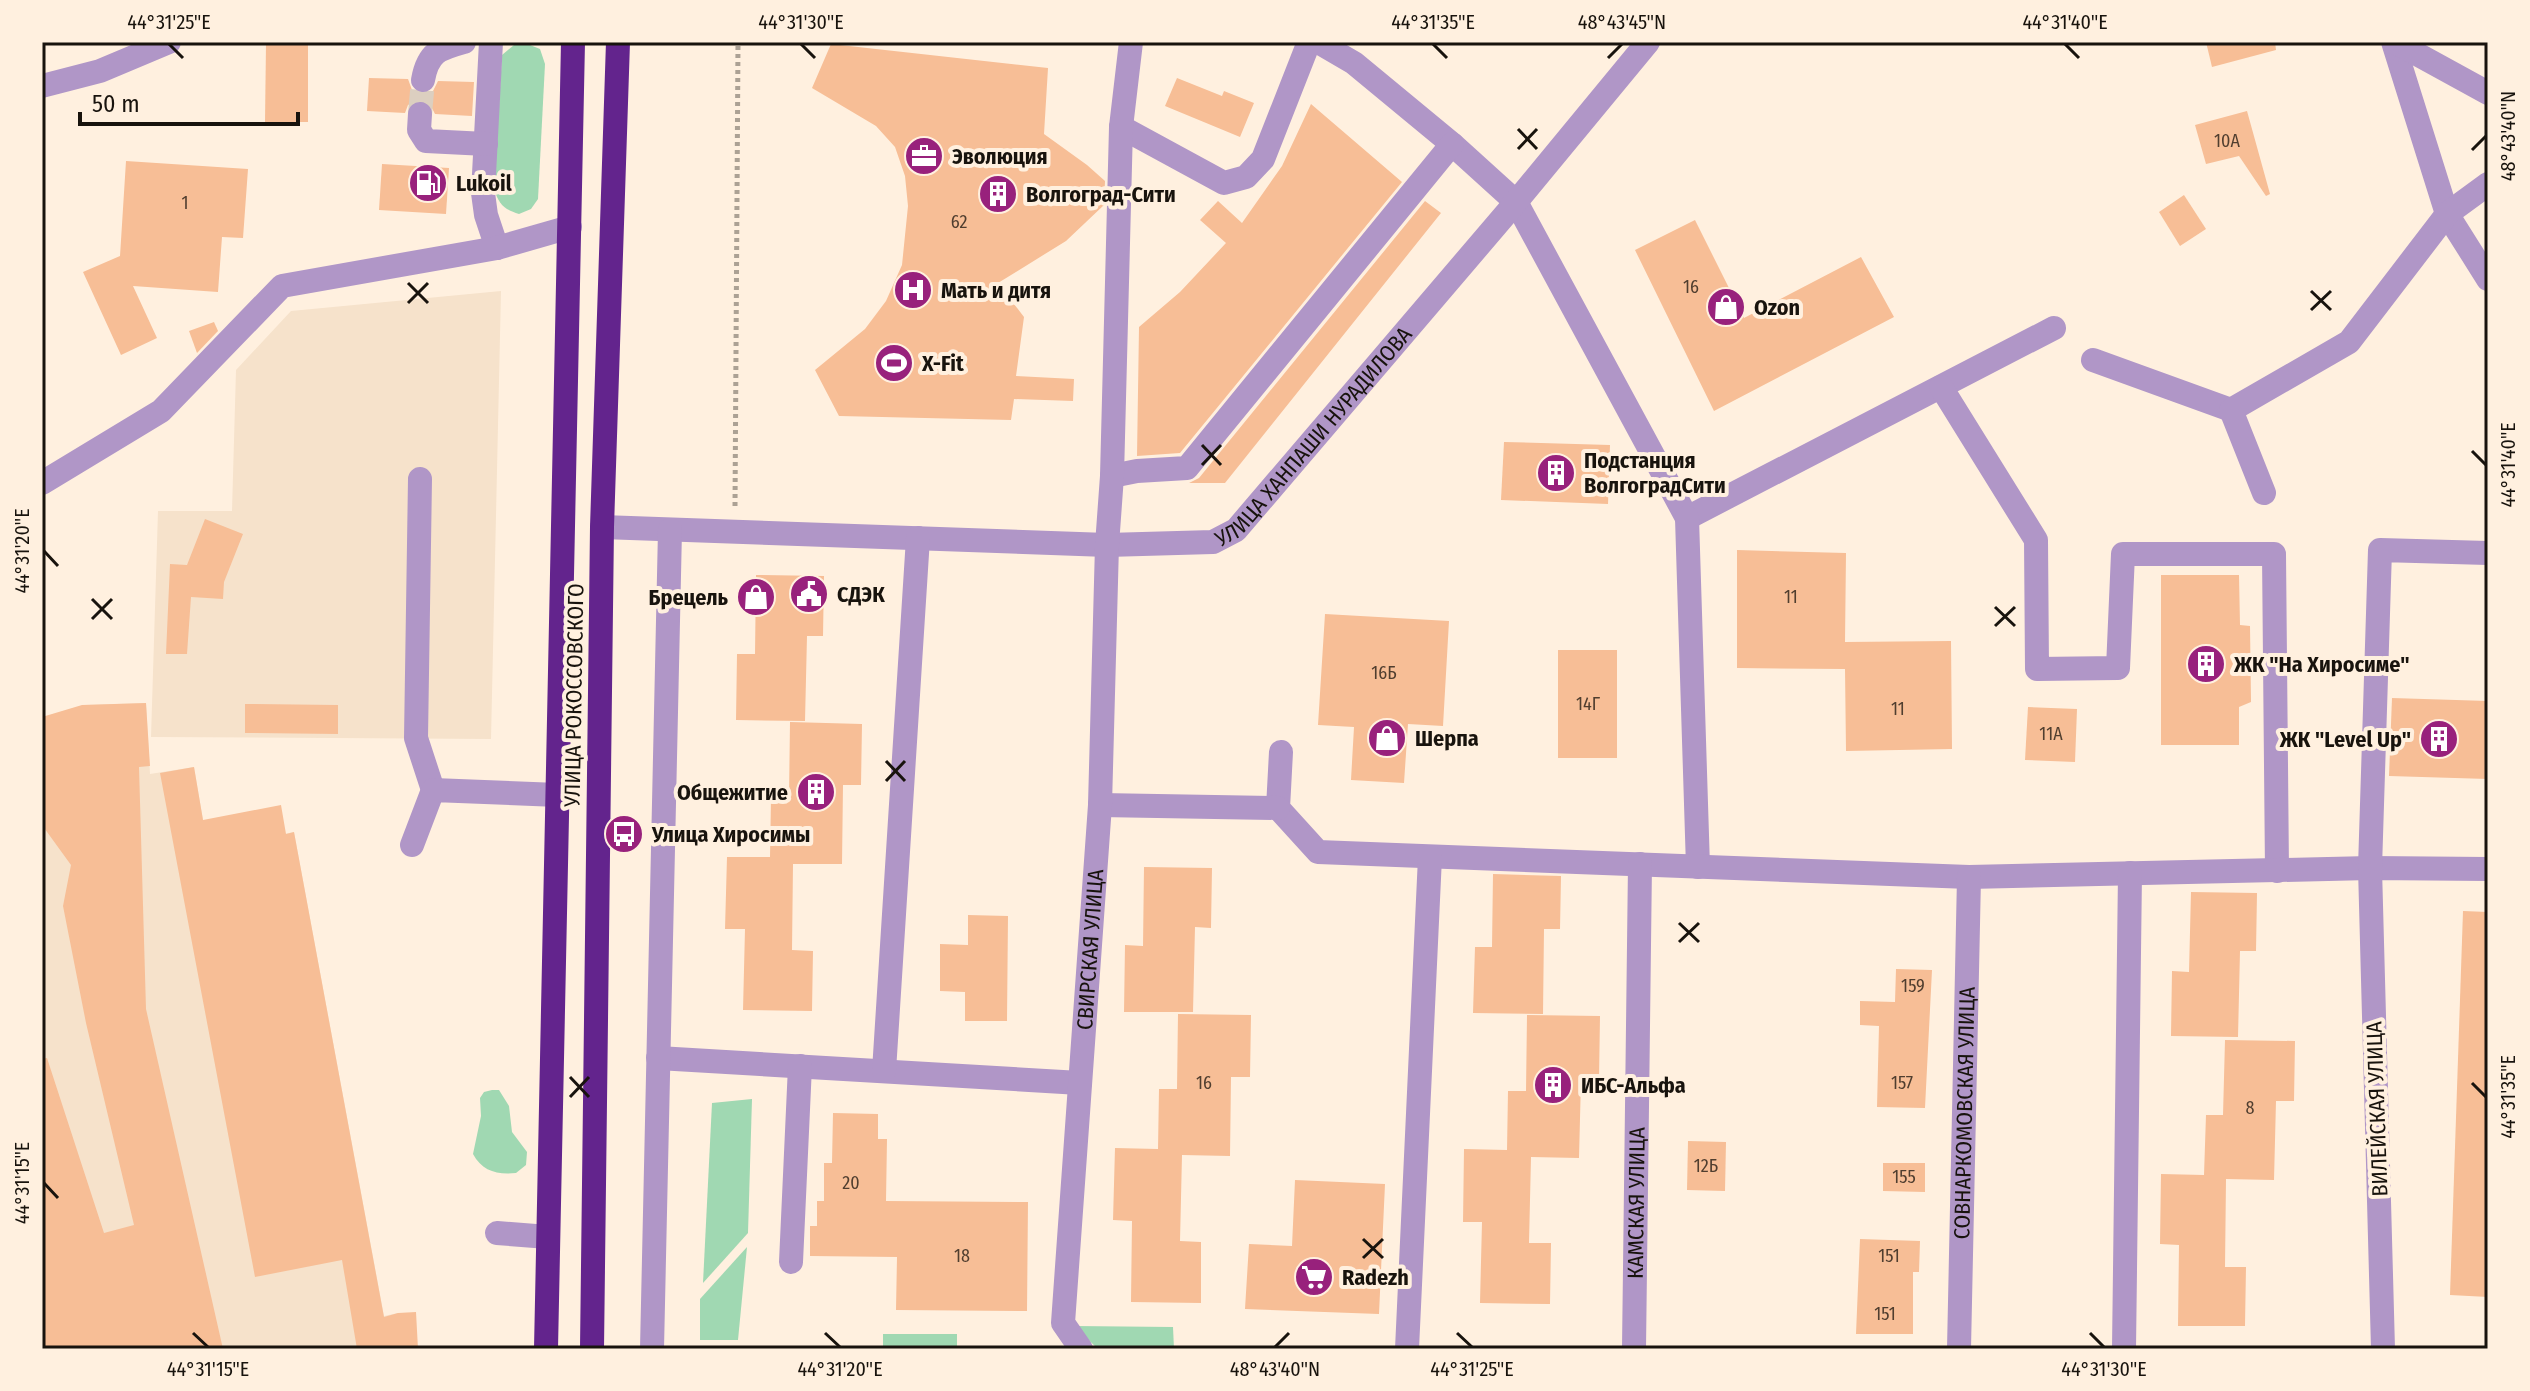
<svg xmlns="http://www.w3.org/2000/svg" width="2530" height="1391" font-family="'Fira Sans Condensed',sans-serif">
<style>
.built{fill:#f6e2cb}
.green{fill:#a0d8b2}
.building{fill:#f7be96}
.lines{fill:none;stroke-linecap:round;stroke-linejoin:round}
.minor-tunnel{stroke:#dccfc0;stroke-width:24;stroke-dasharray:24 12;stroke-linecap:butt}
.path{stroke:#aca194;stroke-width:5;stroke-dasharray:4 4;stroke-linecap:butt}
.minor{stroke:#b096c7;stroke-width:24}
.highway{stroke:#63248d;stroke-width:24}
.ticks{fill:none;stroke:#18130d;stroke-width:3}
.labels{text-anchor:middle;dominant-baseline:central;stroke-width:8;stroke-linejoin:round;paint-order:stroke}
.number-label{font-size:18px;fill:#503e2f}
.poi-label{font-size:22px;font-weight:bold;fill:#18130d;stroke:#fff0df;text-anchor:start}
.street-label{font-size:22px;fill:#18130d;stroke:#fff0df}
.neatline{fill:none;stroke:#18130d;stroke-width:3}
.ticks-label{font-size:20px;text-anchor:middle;fill:#18130d}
</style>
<rect width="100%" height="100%" fill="#fff0df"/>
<g class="built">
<polygon points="501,291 491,739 151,737 158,511 232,511 236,370 291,311"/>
<polygon points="146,703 150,774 194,767 208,849 294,832 384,1316 398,1313 399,1349 42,1349 42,718 85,705"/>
</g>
<g class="green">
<path d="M525 43 540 49 545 64 538 199 531 209 519 214C503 209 499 204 494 189L502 55 514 45Z"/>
<path d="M492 1090H499L509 1106 512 1132 527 1152 526 1165 516 1173C497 1175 482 1171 473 1154L481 1116 480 1098 484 1092Z"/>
<polygon points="752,1099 748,1233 703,1283 712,1103"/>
<polygon points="747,1247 738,1340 700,1340 700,1299"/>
<polygon points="1074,1326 1173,1327 1174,1349 1098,1349"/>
<rect x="883" y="1334" width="74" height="15"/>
</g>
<g class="building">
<polygon points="2206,42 2275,42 2276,50 2212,67"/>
<polygon points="266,43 308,43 308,122 265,122"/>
<polygon points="831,44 1048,68 1044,134 1087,165 1105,181 1104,205 1066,241 998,283 1024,317 1016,376 1074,379 1073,401 1014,399 1011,420 839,416 815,370 865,329 886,301 902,265 908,206 905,176 895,147 876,126 812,88"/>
<polygon points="369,78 408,79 412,90 420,95 433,91 438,81 474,82 472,116 435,114 429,102 420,99 408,105 405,113 367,111"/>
<polygon points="1177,78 1222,96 1224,91 1254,103 1240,137 1165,106"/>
<polygon points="1311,104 1402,182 1180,453 1137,456 1139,327 1180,292 1226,243 1200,220 1218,201 1242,223 1282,166"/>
<polygon points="2247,111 2270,194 2266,196 2239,156 2206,164 2195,125"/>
<polygon points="126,161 248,169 243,238 222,237 218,292 133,286 157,338 121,355 83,272 120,256"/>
<polygon points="382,164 449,168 446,214 379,210"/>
<polygon points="2184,195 2206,229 2180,246 2159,212"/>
<polygon points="1425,201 1441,213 1225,483 1189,483 1199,478"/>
<polygon points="1695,220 1744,318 1861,257 1894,317 1714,411 1635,250"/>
<polygon points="214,322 218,331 197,353 189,331"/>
<polygon points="1504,442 1610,445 1608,504 1501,500"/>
<polygon points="205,519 243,534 224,582 223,599 191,597 187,654 166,654 170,564 187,565"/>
<polygon points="1737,550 1846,553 1845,642 1951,641 1952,749 1846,751 1845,669 1737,668"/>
<polygon points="756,575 824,576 823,636 807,636 805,721 736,720 737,654 755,654"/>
<polygon points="2161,575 2239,575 2240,625 2250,626 2251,702 2239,707 2239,745 2161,745"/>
<polygon points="1325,614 1449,621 1443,726 1408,724 1404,783 1351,780 1354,727 1318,725"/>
<rect x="1558" y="650" width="59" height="108"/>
<polygon points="2392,698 2488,701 2488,779 2389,776"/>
<polygon points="146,703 150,766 139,767 146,1009 223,1349 42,1349 42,1059 47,1058 104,1233 134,1225 86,1023 63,906 71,865 42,825 42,717 82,705"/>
<polygon points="245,704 338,705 338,734 245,733"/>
<polygon points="2028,707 2077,709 2075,762 2025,760"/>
<polygon points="790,722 862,724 861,785 843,785 842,864 793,864 792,950 813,951 812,1011 743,1010 745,929 725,929 727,857 770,857 771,798 789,798"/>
<polygon points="194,767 203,820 281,805 286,834 294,832 384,1317 398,1313 416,1312 418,1349 357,1349 342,1260 255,1277 160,773"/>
<polygon points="1144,867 1212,868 1211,928 1195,927 1193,1012 1124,1012 1125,945 1143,946"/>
<polygon points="1493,874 1561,876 1560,929 1544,929 1543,1014 1473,1013 1475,947 1492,947"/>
<polygon points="2191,892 2257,893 2256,951 2240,951 2238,1037 2171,1036 2172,971 2189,972"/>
<polygon points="2463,911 2488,912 2488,1297 2450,1295"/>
<polygon points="968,915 1008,916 1007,1021 965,1021 965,992 940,991 940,944 968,945"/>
<polygon points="1896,969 1932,970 1925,1108 1877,1107 1879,1026 1860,1025 1860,1001 1895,1002"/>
<polygon points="1178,1014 1251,1015 1250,1077 1231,1077 1230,1156 1182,1155 1180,1241 1201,1242 1201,1303 1131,1302 1132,1221 1113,1220 1115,1148 1158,1149 1159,1089 1177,1089"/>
<polygon points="1527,1015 1600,1016 1599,1079 1581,1079 1579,1158 1531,1157 1529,1243 1551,1243 1550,1304 1480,1303 1482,1222 1463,1222 1464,1149 1507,1150 1508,1091 1526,1091"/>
<polygon points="2225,1040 2295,1041 2294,1101 2276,1101 2274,1180 2226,1179 2225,1267 2246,1267 2245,1326 2178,1326 2179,1245 2160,1244 2161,1174 2204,1175 2206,1115 2223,1115"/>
<polygon points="833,1113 878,1114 878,1139 887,1139 886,1201 1028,1202 1027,1311 896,1310 897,1257 810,1256 810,1226 817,1226 817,1201 824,1201 824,1163 832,1163"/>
<polygon points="1688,1141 1726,1142 1725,1191 1687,1190"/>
<polygon points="1883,1163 1925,1163 1925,1192 1883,1191"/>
<polygon points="1295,1180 1385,1184 1379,1314 1245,1309 1249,1244 1292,1246"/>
<polygon points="1860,1239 1920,1241 1919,1272 1913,1272 1913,1334 1856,1334"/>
</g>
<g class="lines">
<polyline class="minor-tunnel" points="420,114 423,80"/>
<polyline class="path" points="735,506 738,42"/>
<g class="minor">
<polyline points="491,42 483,193 486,215 497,248"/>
<polyline points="1318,42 1354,63 1452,144 1516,202 1687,518 2054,328"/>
<polyline points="2393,42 2447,214 2488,279"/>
<polyline points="2395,42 2488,93"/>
<path d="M423 80C428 52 439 49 464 42"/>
<polyline points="42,86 100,71 169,42"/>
<polyline points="420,114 419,130 426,141 486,144"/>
<polyline points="1121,127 1224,183 1246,177 1263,159 1309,42"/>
<polyline points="2093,360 2231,410"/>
<polyline points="1941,387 2036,540 2037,669 2118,668 2123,554 2274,554 2277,871"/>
<polyline points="1112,476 1137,471 1187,468 1452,144"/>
<polyline points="420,479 416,738 433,790"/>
<polyline points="42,483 161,411 282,286 497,248 570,227"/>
<polyline points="2264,493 2231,410 2349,342 2447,214 2488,184"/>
<polyline points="1687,518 1698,867"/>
<path id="s1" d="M602 527 1107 545 1213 542 1236 530 1516 202 1648 42"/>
<polyline points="1281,752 1278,808 1318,852 1969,877 2370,868 2488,869"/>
<polyline points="1100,805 1278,808"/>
<polyline points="412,845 433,790 558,795"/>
<polyline points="658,1058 1080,1083"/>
<polyline points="884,1071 918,538"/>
<polyline points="497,1233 548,1237"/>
<polyline points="791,1262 800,1066"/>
<polyline points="652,1349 670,530"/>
<path id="s2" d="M1081 1349 1063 1323 1100 805 1107 545 1112 476 1121 127 1131 42"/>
<polyline points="1407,1349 1430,857"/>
<path id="s3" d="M1634 1349 1640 864"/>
<path id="s4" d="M1959 1349 1969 877"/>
<polyline points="2124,1349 2130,873"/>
<polyline points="2383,1349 2370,868 2380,550 2488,553"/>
</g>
<g class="highway">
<polyline points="546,1349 573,42"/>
<polyline points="592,1349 602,527 618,42"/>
</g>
</g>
<path class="ticks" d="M169 44 183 58M801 44 815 58M1433 44 1447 58M2065 44 2079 58M1608 58 1622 44M1518 129 1537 149M1518 149 1537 129M2472 150 2486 136M408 283 428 303M2311 291 2331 310M408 303 428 283M2311 310 2331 291M1202 445 1221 465M2472 451 2486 465M1202 465 1221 445M44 551 58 566M92 599 112 619M1995 607 2015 626M92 619 112 599M1995 626 2015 607M886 761 905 781M886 781 905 761M1679 923 1699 942M1679 942 1699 923M570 1077 589 1097M2472 1083 2486 1097M570 1097 589 1077M44 1183 58 1198M1363 1239 1383 1258M1363 1258 1383 1239M193 1333 208 1347M825 1333 840 1347M1457 1333 1472 1347M2090 1333 2104 1347M1275 1347 1289 1333"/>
<defs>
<g id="office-disc" transform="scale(2)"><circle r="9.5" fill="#98217c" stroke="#fff0df"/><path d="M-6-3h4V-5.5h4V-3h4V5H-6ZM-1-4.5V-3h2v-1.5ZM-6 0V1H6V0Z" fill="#fff"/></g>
<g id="fuel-disc" transform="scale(2)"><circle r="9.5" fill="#98217c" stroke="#fff0df"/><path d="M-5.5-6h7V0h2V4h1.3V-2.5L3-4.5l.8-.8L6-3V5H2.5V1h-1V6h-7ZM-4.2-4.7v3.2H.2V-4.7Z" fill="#fff"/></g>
<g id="building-disc" transform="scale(2)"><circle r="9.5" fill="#98217c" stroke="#fff0df"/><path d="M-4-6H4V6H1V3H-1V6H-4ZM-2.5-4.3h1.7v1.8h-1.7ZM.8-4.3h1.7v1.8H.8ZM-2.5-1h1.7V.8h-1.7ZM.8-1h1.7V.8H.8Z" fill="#fff"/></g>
<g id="hospital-disc" transform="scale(2)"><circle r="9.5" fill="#98217c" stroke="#fff0df"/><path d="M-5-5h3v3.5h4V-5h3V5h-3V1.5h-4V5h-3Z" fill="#fff"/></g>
<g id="shop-disc" transform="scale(2)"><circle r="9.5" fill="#98217c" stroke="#fff0df"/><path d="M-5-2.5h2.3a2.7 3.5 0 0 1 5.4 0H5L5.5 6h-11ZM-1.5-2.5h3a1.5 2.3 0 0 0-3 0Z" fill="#fff"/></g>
<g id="stadium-disc" transform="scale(2)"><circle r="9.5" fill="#98217c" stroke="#fff0df"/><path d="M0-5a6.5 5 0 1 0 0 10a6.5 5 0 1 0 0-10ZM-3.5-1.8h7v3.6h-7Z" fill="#fff"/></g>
<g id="civic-disc" transform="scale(2)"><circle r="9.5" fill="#98217c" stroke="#fff0df"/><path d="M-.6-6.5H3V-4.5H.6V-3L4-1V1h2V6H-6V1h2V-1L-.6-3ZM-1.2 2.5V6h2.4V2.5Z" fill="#fff"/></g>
<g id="bus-disc" transform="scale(2)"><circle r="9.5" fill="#98217c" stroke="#fff0df"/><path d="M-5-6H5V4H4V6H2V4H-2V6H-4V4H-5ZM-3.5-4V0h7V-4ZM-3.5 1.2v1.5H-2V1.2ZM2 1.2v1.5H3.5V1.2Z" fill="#fff"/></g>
<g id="supermarket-disc" transform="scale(2)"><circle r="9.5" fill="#98217c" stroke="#fff0df"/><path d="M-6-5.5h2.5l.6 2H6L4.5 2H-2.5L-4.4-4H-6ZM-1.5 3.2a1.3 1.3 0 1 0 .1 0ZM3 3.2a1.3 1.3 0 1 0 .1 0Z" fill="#fff"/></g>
</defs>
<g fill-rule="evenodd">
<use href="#office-disc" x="924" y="156"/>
<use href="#fuel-disc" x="428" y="183"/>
<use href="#building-disc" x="998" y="194"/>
<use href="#hospital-disc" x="913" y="290"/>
<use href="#shop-disc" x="1726" y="307"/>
<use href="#stadium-disc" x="894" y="363"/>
<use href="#building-disc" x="1556" y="473"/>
<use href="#civic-disc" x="809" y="594"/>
<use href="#shop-disc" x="756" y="597"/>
<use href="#building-disc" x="2206" y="664"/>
<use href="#shop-disc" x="1387" y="738"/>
<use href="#building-disc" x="2439" y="739"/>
<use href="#building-disc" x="816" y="792"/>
<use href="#bus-disc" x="624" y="834"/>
<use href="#building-disc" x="1553" y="1085"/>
<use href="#supermarket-disc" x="1314" y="1277"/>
</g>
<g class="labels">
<g class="number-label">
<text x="2227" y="141">10А</text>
<text x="185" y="203">1</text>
<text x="959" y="222">62</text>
<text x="1691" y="287">16</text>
<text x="1791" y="597">11</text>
<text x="1384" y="673">16Б</text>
<text x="1588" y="704">14Г</text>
<text x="1898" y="709">11</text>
<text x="2051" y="734">11А</text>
<text x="1913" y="986">159</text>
<text x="1204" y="1083">16</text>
<text x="1902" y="1083">157</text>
<text x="2250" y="1108">8</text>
<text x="1706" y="1166">12Б</text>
<text x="1904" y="1177">155</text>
<text x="851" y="1183">20</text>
<text x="962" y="1256">18</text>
<text x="1889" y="1256">151</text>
<text x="1885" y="1314">151</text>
</g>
<g class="poi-label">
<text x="952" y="156">Эволюция</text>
<text x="456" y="183">Lukoil</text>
<text x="1026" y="194">Волгоград-Сити</text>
<text x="941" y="290">Мать и дитя</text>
<text x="1754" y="307">Ozon</text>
<text x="922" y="363">X-Fit</text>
<text x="1584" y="460">Подстанция<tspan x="1584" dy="25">ВолгоградСити</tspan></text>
<text x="837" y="594">СДЭК</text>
<text x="728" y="597" text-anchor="end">Брецель</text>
<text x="2234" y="664">ЖК "На Хиросиме"</text>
<text x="1415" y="738">Шерпа</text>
<text x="2411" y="739" text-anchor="end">ЖК "Level Up"</text>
<text x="788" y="792" text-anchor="end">Общежитие</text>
<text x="652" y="834">Улица Хиросимы</text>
<text x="1581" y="1085">ИБС-Альфа</text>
<text x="1342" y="1277">Radezh</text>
</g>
<g class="street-label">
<text stroke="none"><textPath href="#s1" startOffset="758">УЛИЦА ХАНПАШИ НУРАДИЛОВА</textPath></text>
<text transform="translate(574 695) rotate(-89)">УЛИЦА РОКОССОВСКОГО</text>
<text stroke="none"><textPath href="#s2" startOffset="406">СВИРСКАЯ УЛИЦА</textPath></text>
<text transform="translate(2377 1109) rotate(-92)">ВИЛЕЙСКАЯ УЛИЦА</text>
<text stroke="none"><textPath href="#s4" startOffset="236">СОВНАРКОМОВСКАЯ УЛИЦА</textPath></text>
<text stroke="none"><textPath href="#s3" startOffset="146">КАМСКАЯ УЛИЦА</textPath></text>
</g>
</g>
<rect width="2530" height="1391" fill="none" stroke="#fff0df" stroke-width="88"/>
<path d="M80 112v12h218v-12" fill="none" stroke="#18130d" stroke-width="4"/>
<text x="92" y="112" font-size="24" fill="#18130d" stroke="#fff0df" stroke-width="6" paint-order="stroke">50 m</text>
<rect x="44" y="44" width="2442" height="1303" class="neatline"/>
<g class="ticks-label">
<text x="169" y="29">44°31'25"E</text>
<text x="801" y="29">44°31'30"E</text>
<text x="1433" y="29">44°31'35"E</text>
<text x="1622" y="29">48°43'45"N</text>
<text x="2065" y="29">44°31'40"E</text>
<text transform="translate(2508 136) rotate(-90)" y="7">48°43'40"N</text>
<text transform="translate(2508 465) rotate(-90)" y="7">44°31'40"E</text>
<text transform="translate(22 551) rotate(-90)" y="7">44°31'20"E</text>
<text transform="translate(2508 1097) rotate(-90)" y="7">44°31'35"E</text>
<text transform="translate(22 1183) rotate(-90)" y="7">44°31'15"E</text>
<text x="208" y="1376">44°31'15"E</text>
<text x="840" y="1376">44°31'20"E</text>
<text x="1275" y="1376">48°43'40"N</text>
<text x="1472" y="1376">44°31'25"E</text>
<text x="2104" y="1376">44°31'30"E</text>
</g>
</svg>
